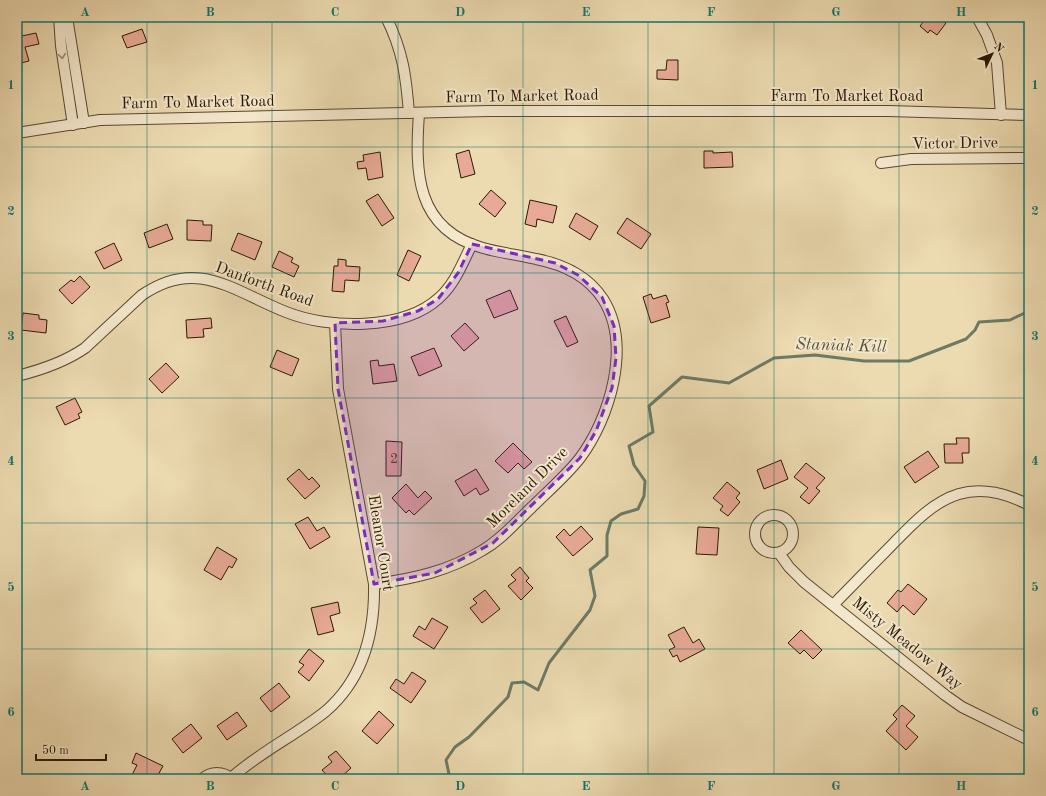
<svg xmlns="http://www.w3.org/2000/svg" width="1046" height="796" font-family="'Old Standard TT',serif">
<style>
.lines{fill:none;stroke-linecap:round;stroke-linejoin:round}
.stream{stroke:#6d7a66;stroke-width:3}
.building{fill:#e8aa96;stroke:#2b1902}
.minor-casing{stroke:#5b492e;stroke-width:12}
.minor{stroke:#f3e7cc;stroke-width:10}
.oneway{stroke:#998a71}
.marked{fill:#7b2cbf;fill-opacity:0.2;stroke:#7b2cbf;stroke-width:3;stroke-dasharray:8 5;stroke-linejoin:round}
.grid{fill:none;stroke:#0f766e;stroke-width:1;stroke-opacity:0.55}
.labels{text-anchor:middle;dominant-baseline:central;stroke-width:4;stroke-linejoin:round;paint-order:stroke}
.number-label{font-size:14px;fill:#5a3d27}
.street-label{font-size:16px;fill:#2b1902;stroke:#f3e7cc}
.water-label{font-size:17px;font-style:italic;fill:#52523c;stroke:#f3e7cc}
.neatline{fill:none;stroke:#0f766e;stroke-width:1.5}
.grid-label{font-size:13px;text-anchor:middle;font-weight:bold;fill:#0f766e}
</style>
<rect width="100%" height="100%" fill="#ecdab0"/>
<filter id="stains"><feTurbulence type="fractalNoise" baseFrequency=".005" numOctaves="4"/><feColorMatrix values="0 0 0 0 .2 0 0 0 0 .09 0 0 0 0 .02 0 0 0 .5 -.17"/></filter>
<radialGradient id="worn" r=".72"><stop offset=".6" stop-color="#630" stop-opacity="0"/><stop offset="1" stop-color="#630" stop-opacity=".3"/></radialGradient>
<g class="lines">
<polyline class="stream" points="450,779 446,760 455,747 469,737 508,697 512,683 524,682 538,690 549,663 590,610 595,596 590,570 607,556 607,535 611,521 621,514 638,509 644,496 645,481 634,465 629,446 653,432 649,406 682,377 729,383 774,358 815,355 864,361 909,361 966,339 975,330 979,322 1010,320 1029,311"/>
</g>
<g class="building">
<polygon points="927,17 938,17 946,23 937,35 930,30 928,33 920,26"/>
<polygon points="142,29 147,42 127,48 122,36"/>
<polygon points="36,33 39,44 25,47 29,61 17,64 17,37"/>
<polygon points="667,60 678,60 678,80 657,79 657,70 666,70"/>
<polygon points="469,150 475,174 461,178 456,154"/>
<polygon points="704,151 713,151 713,153 732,152 733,167 704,168"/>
<polygon points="380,152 383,177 368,180 366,168 358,169 357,162 364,161 363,155"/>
<polygon points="491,190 506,203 495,217 479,204"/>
<polygon points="378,194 394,218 382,226 366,201"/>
<polygon points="530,200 557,206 553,223 537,219 536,227 525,224"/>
<polygon points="576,213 598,226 590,240 569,227"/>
<polygon points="627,218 651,234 641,249 617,233"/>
<polygon points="187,220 203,221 203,225 212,225 211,241 187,240"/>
<polygon points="167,224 173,239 149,248 144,233"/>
<polygon points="238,233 262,242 255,260 231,250"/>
<polygon points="114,243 122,260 104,269 95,252"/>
<polygon points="408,250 421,256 409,281 397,275"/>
<polygon points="279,251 293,258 291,262 299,266 294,277 272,267"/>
<polygon points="338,259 346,260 346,266 360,267 359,281 345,280 344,292 332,291 334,266 338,266"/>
<polygon points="80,276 90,287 72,304 59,290 71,280 74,282"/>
<polygon points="510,290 518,309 494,318 486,300"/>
<polygon points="651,294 653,299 666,295 669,302 666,303 670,317 651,323 643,297"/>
<polygon points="23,313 39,315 39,319 47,320 46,333 21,330"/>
<polygon points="566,316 578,342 567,347 554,321"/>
<polygon points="211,318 212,328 203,329 204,337 187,338 186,320"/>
<polygon points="465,323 479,338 464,351 451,336"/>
<polygon points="434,348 442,366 419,376 411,357"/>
<polygon points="277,350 299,359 292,376 270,367"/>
<polygon points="378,360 379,366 394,364 397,381 373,384 370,361"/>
<polygon points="166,363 179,377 162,393 149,379"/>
<polygon points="75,398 82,412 78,414 80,418 65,425 56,407"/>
<polygon points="956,438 969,438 969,453 962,453 963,463 945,463 944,444 957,444"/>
<polygon points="386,441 402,442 401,476 386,476"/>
<polygon points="513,443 532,462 524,469 518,463 508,473 495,461"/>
<polygon points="928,451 939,467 915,483 904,467"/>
<polygon points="781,460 788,479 764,489 757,470"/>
<polygon points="806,463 825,478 816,488 820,491 809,504 800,497 808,488 794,477"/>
<polygon points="299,469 309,480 312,477 320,486 305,499 287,479"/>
<polygon points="476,469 489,490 480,495 476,488 464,496 455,481"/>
<polygon points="727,482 740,493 736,498 740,502 728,516 720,510 723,506 713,498"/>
<polygon points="406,484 418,498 425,491 432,498 414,515 409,510 406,513 392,498"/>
<polygon points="308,517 317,531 324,527 330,537 310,549 295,524"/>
<polygon points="581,526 593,539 573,556 556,537 564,529 570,536"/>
<polygon points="698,527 719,528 717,555 696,554"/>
<polygon points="217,547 237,559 232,568 229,566 221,580 204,570"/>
<polygon points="520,567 529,578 526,581 533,588 521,600 508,586 516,580 511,575"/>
<polygon points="908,584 927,599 914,615 903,605 897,612 887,603 898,590 901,592"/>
<polygon points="485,590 500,609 482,623 470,608 477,603 473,599"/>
<polygon points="338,602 340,613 330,616 334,631 318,635 311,608"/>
<polygon points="432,618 448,627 434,649 413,636 419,626 425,630"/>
<polygon points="684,627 693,643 699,639 705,649 680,662 677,655 673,657 669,650 675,647 668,635"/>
<polygon points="801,630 822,650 813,659 804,650 800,654 788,643"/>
<polygon points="309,649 324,661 309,681 298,672 304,665 299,662"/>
<polygon points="412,672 426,681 411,703 390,688 396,679 404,684"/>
<polygon points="279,683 290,697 271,712 260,698"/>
<polygon points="902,705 915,716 906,726 918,737 906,750 886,731 897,719 893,715"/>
<polygon points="379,711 394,725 377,744 362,731"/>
<polygon points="237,712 247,726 227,740 217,726"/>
<polygon points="191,724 202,738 183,753 172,739"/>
<polygon points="336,751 351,768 339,779 330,779 322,770 332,762 328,757"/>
<polygon points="136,753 163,766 158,775 156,774 153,779 130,779 137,765 132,763"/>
</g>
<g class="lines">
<g class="minor-casing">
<g id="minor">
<polyline points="59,17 61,46 73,125"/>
<polyline points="67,17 84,123"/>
<path d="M386 17C403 51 406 76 409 113"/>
<polyline points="977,17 987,35 997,63 1001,115"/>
<polyline points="17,133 100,120 489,111 888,111 1029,115"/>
<polyline points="881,163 911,159 1029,158"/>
<path d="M17 376C41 370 65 362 85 348L142 295C197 257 233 291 286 312 328 329 403 331 439 298 455 284 463 262 472 244"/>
<circle cx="774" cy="534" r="19"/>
<polyline points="779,553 789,567 804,582 945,695 962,707 1029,740"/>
<path d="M374 584C413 579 449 571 483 550 502 539 516 522 532 507 548 491 566 476 580 458 610 418 632 345 603 299 588 276 562 264 536 259 519 255 501 253 483 248 415 229 415 172 419 113"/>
<path d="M834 604C851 587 868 569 885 552 906 531 929 503 959 494 982 487 1008 494 1029 505"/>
<path d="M231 778C260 752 296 735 326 711 364 678 375 632 374 584L338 389 335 323"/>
<path d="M202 779C211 771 223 771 232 779"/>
</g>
</g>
<use href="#minor" class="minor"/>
</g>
<defs><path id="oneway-chevron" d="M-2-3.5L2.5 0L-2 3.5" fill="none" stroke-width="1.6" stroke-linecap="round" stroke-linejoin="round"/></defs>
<use class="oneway" href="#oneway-chevron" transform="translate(62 56) rotate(82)"/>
<path class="marked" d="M472 244 555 263 578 275 602 297 614 326 616 358 612 388 596 431 580 458 493 543 435 573 374 584 338 389 335 323 383 321 418 311 438 299 458 273Z"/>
<path class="grid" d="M147 17V779M272 17V779M398 17V779M523 17V779M648 17V779M774 17V779M899 17V779M17 147H1029M17 273H1029M17 398H1029M17 523H1029M17 649H1029"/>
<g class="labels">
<g class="number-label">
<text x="394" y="459">2</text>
</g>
<g class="street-label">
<text transform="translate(522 97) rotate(-1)">Farm To Market Road</text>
<text x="847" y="97">Farm To Market Road</text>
<text transform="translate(198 103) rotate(-1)">Farm To Market Road</text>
<text transform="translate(955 144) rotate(-1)">Victor Drive</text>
<text transform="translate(264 285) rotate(20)">Danforth Road</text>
<text transform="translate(528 488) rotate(-45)">Moreland Drive</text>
<text transform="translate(380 543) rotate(81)">Eleanor Court</text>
<text transform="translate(907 644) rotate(39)">Misty Meadow Way</text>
</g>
<g class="water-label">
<text transform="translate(841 346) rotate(2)">Staniak Kill</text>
</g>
</g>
<rect width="1046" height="796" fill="none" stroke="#ecdab0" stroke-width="44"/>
<g transform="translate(992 54) rotate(47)" stroke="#f3e7cc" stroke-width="3" paint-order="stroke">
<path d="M0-3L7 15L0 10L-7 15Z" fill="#2b1902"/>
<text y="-6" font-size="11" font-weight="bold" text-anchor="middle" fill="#2b1902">N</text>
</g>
<path d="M36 754v6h70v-6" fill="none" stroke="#2b1902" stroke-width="2"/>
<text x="42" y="754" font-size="12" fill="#2b1902" stroke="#f3e7cc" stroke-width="3" paint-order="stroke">50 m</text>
<rect x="22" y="22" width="1002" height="752" class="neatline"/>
<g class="grid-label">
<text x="85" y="16">A</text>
<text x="210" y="16">B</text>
<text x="335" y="16">C</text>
<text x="460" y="16">D</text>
<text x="586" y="16">E</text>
<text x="711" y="16">F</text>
<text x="836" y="16">G</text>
<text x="961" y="16">H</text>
<text x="11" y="89">1</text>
<text x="1035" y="89">1</text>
<text x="11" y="215">2</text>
<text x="1035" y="215">2</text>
<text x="11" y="340">3</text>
<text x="1035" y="340">3</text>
<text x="11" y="465">4</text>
<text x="1035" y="465">4</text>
<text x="11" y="591">5</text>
<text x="1035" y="591">5</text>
<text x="11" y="716">6</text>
<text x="1035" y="716">6</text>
<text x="85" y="790">A</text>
<text x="210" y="790">B</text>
<text x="335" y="790">C</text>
<text x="460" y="790">D</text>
<text x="586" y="790">E</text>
<text x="711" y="790">F</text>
<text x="836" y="790">G</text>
<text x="961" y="790">H</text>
</g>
<rect width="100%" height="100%" filter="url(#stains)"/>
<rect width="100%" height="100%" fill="url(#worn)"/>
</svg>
